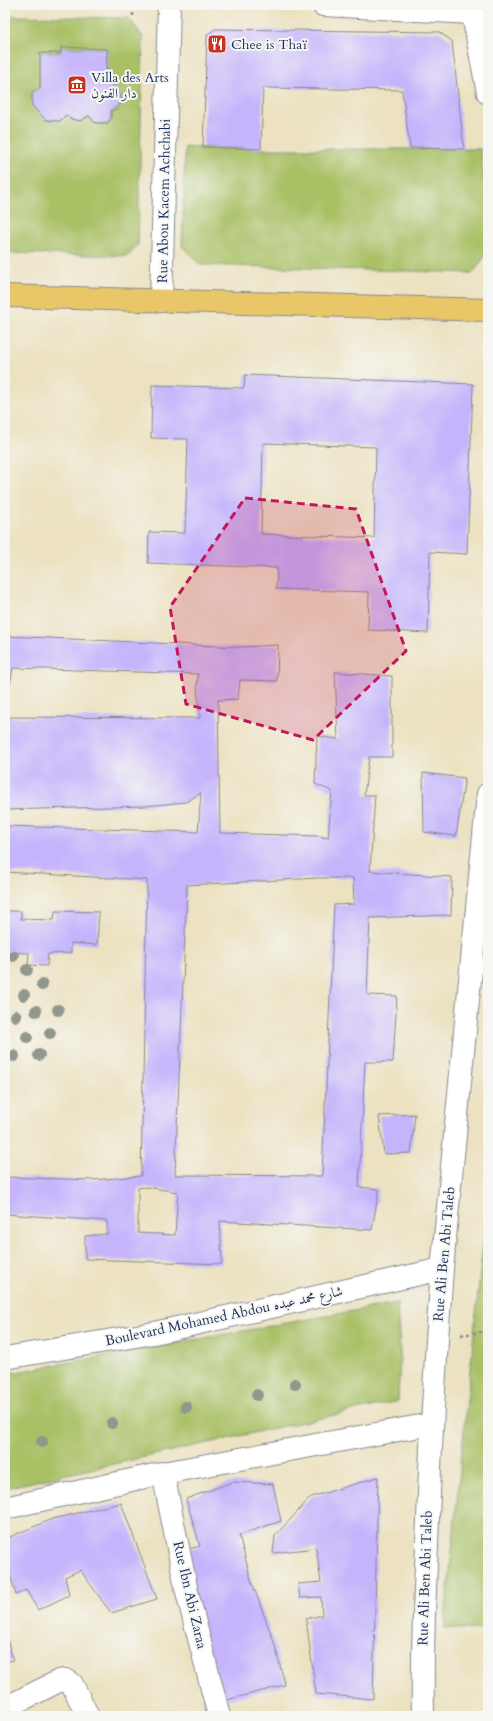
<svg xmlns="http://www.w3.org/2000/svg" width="493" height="1721" font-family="Cardo,Amiri,serif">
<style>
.green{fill:#a9c065;stroke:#627862;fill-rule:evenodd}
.building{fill:#c5b4fc;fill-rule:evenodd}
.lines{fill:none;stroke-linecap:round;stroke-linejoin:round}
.minor-casing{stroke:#848890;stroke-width:24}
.major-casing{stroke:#848890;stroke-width:24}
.path{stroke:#848890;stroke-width:2.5;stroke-dasharray:3 3;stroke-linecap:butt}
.minor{stroke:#fff;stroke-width:22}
.major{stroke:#e9c769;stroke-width:22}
.tree{fill:#91978c}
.marked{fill:#c2185b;fill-opacity:0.2;stroke:#c2185b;stroke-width:3;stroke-dasharray:8 5;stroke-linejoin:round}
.labels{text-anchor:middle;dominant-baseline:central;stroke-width:4;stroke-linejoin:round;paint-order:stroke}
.poi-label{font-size:14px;fill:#1b2f5e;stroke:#f6f6f2;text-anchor:start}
.street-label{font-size:14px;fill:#1b2f5e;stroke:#f6f6f2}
</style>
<rect width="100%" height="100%" fill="#f6f6f2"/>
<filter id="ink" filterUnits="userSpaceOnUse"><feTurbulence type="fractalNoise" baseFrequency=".025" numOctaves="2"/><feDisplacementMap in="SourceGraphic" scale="8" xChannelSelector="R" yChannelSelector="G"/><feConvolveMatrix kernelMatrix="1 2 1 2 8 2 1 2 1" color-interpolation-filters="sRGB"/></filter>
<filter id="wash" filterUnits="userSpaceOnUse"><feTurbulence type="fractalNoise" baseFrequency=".012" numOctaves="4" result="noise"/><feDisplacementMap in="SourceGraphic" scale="16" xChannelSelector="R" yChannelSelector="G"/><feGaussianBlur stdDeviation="0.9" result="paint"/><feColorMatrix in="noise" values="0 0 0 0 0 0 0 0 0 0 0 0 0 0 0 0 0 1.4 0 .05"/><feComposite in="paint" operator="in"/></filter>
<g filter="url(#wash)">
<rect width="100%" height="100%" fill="#ece2c1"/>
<g class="green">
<path d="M5 16 129 18 143 37 138 245 126 256 5 253ZM61 47 107 49 106 82H113V89L121 95 122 101 118 108 111 111V118L108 123H95L89 116 80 121 71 119 66 115 59 121 46 120 33 94 40 87 41 53H61Z"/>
<polygon points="185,147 261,149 480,149 488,205 488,252 473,273 200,265 182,246"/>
<polygon points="488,1194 488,1630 444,1628"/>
<polygon points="397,1303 400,1352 398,1401 5,1488 5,1374"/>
</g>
<g id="blocks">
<g class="building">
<polygon points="215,29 439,32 452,41 464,149 410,148 402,90 263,88 261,149 203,147 207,35"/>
<polygon points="61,47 107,49 106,82 113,82 113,89 119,92 122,101 118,108 111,111 111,118 108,123 95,123 89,116 80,121 71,119 66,115 60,121 46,120 32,106 32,93 40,88 40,53 61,53"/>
<path d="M245 375 473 384 467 554 430 552 428 633 368 630 369 592 276 589 277 568 148 563 149 532 185 533 188 439 151 438 152 385 244 388ZM263 443 376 447 374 538 261 534Z"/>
<path d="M7 636 239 647 278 645 277 681 240 680 238 699 218 700 220 833 319 836 328 838 332 791 315 784 317 736 338 739 335 672 392 676V757H369L364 795H375L370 871 452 877 451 915 370 918 367 995 397 996 393 1062H365L359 1187 379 1189 372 1230 220 1221 222 1264 85 1259V1236L107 1234V1221L5 1214V1177L92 1180 141 1176 147 880 5 872V826L198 832 201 793 186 802 145 806 5 810V717L200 718 197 686 198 674 13 668 10 684 5 683V649H10ZM318 878H353L354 904 334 905 322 1176 175 1175 187 885ZM146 1187 178 1192 175 1235 138 1233V1188Z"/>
<polygon points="423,773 465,778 456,836 424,832"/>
<polygon points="5,911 21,911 21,919 54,920 55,911 99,912 97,945 71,943 71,953 48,954 47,966 28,965 29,953 5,952"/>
<polygon points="415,1114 411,1153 384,1154 379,1116"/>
<polygon points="378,1477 373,1699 316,1694 306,1619 322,1615 321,1597 300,1598 298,1584 321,1582 316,1548 273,1553 275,1536 311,1497"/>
<polygon points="232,1482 273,1484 281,1521 239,1535 251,1580 274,1642 285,1685 223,1701 182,1551 200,1546 186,1499"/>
<polygon points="121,1503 157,1599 111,1613 80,1570 65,1577 69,1595 38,1610 26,1590 16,1595 5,1558 5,1539 52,1519"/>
<polygon points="5,1631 13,1660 5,1662"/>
</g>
</g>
</g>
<g filter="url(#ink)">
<use href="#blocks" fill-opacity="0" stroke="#848890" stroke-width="1"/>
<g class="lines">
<g class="minor-casing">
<g id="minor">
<polyline points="323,5 472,13 488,12"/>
<polyline points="471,5 488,93"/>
<polyline points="161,301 169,5"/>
<polyline points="5,1358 154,1333 442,1269"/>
<polyline points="163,1473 187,1592 219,1716"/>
<polyline points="5,1508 163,1473 431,1424"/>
<polyline points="5,1708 59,1681 66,1680 72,1684 88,1716"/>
<path d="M423 1716C422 1659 424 1603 427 1547 430 1454 435 1361 442 1269L488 794"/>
</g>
</g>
<g class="major-casing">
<polyline id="major" points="5,296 488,310"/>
</g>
<g class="path">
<polyline points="133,16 133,11"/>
<polyline points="461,1335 488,1331"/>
</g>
<use href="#minor" class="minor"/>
<use href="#major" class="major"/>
</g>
<g class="tree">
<circle cx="13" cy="956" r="6"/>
<circle cx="27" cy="970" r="6"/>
<circle cx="42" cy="985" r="6"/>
<circle cx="24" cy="995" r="6"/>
<circle cx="58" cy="1010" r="6"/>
<circle cx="36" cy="1011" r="6"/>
<circle cx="16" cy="1016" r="6"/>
<circle cx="50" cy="1033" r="6"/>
<circle cx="27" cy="1037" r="6"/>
<circle cx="39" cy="1055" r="6"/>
<circle cx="14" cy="1056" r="6"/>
<circle cx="295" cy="1384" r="6"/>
<circle cx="257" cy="1395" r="6"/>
<circle cx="186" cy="1407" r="6"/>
<circle cx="112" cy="1423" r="6"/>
<circle cx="42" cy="1442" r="6"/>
</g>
</g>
<path class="marked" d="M245 498 356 509 406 651 313 740 186 704 170 607Z"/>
<defs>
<g id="restaurant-square" transform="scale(1)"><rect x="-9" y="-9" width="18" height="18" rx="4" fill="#c8321e" stroke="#f6f6f2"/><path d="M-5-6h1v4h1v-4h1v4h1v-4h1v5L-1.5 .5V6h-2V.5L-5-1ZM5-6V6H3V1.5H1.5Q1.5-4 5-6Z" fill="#fff"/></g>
<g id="museum-square" transform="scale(1)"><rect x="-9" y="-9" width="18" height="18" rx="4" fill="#c8321e" stroke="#f6f6f2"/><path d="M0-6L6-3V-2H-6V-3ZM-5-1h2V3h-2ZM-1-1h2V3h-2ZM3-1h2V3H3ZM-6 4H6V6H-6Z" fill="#fff"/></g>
</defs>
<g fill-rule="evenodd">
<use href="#restaurant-square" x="217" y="44"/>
<use href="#museum-square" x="77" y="85"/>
</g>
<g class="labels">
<g class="poi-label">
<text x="231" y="44">Chee is Thaï</text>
<text x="91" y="77">Villa des Arts<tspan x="91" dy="16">دار الفنون</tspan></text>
</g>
<g class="street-label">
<text transform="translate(164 201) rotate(-89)">Rue Abou Kacem Achchabi</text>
<text transform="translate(444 1254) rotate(-85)">Rue Ali Ben Abi Taleb</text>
<text transform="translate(224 1316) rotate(-12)">Boulevard Mohamed Abdou شارع محمد عبده</text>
<text transform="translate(425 1578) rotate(-88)">Rue Ali Ben Abi Taleb</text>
<text transform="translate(190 1595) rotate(77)">Rue Ibn Abi Zaraa</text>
</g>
</g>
<rect width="493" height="1721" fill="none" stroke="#f6f6f2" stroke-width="20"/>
</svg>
